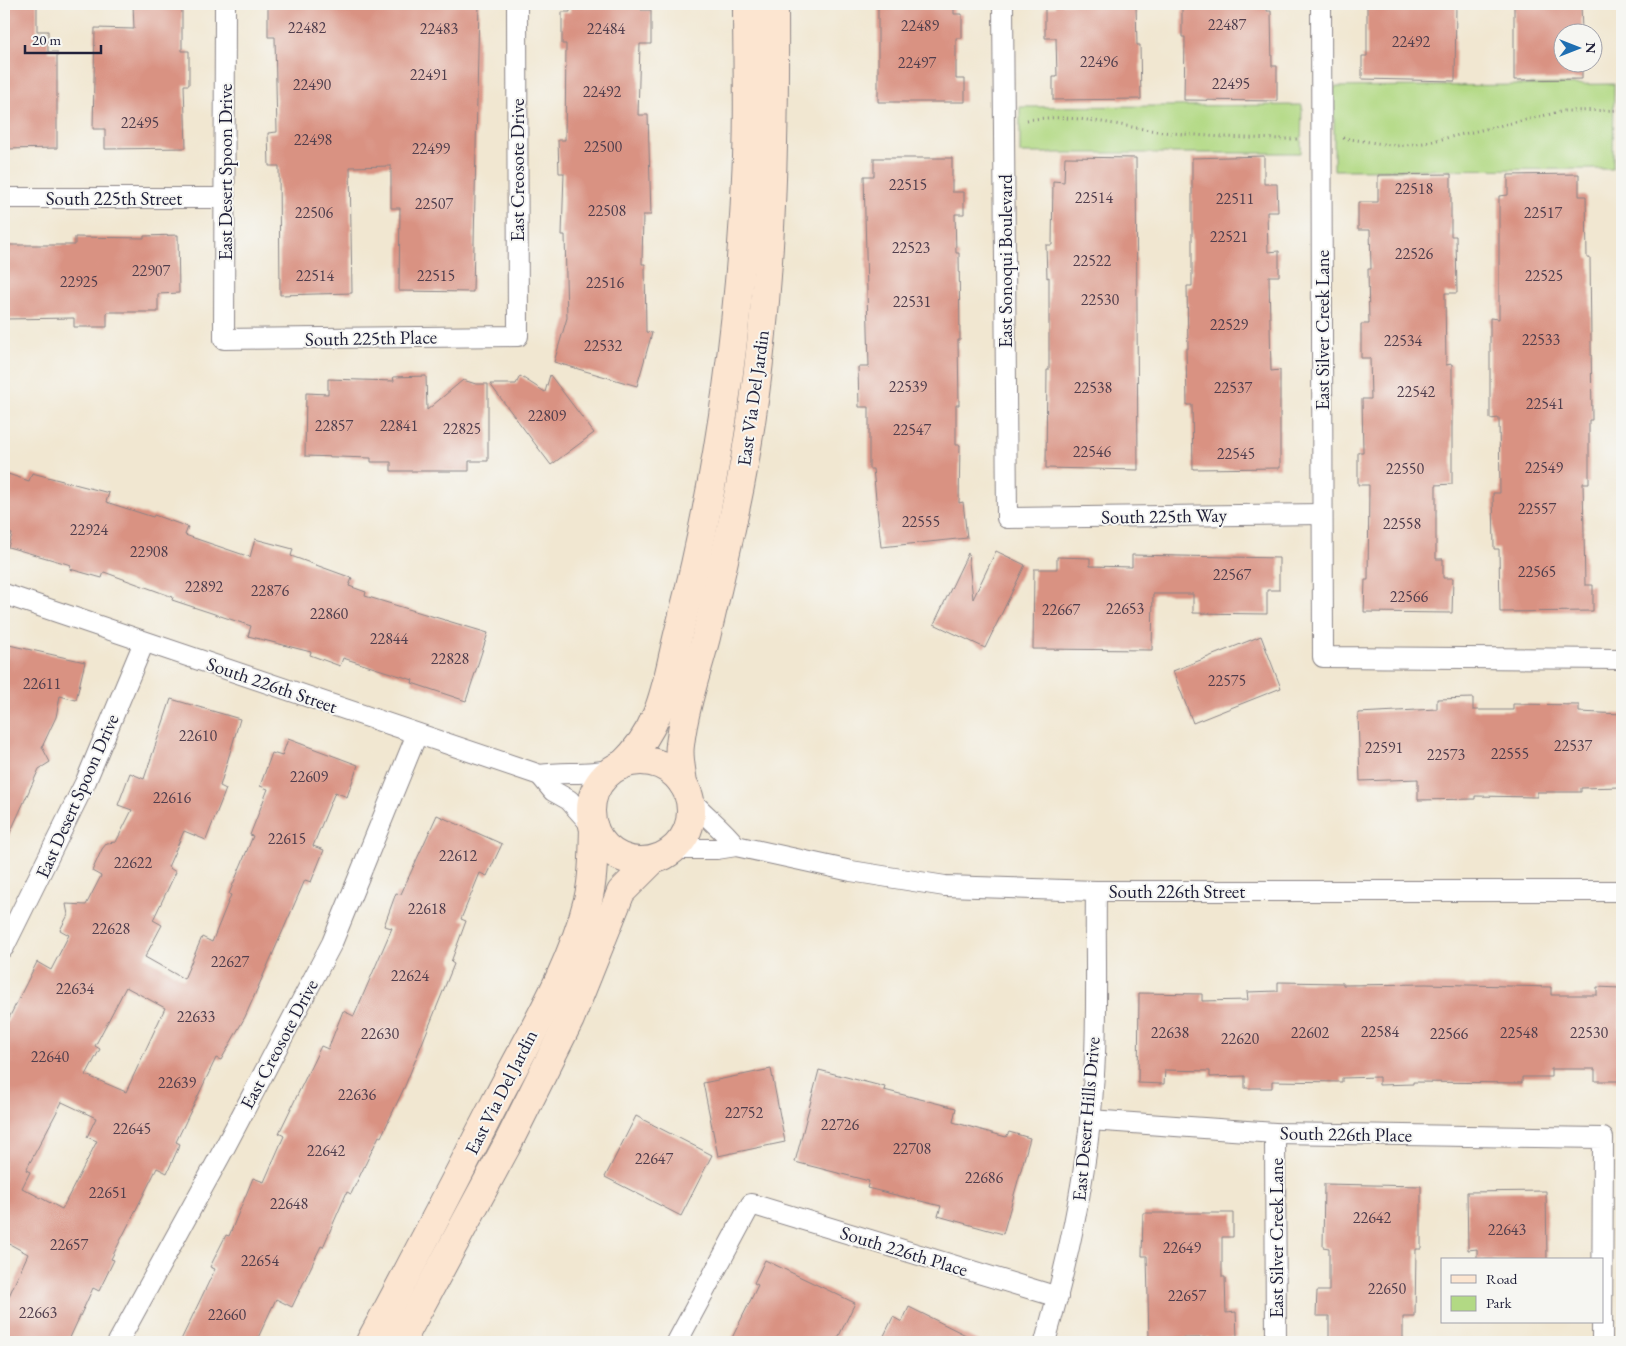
<svg xmlns="http://www.w3.org/2000/svg" width="1626" height="1346" font-family="'EB Garamond',serif">
<style>
.green{fill:#b2d984;stroke:#6a7e60}
.building{fill:#d99282;fill-rule:evenodd}
.lines{fill:none;stroke-linecap:round;stroke-linejoin:round}
.street-casing{stroke:#8a8486;stroke-width:22}
.secondary-casing{stroke:#8a8486;stroke-width:30}
.path{stroke:#8a8486;stroke-width:3;stroke-dasharray:1 4;stroke-linecap:butt}
.street{stroke:#fff;stroke-width:20}
.secondary{stroke:#fce5d0;stroke-width:28}
.labels{text-anchor:middle;dominant-baseline:central;stroke-width:4;stroke-linejoin:round;paint-order:stroke}
.number-label{font-size:16px;fill:#503e4d}
.street-label{font-size:19px;fill:#22223b;stroke:#f6f6f2}
</style>
<rect width="100%" height="100%" fill="#f6f6f2"/>
<filter id="ink" filterUnits="userSpaceOnUse"><feTurbulence type="fractalNoise" baseFrequency=".02" numOctaves="2"/><feDisplacementMap in="SourceGraphic" scale="10" xChannelSelector="R" yChannelSelector="G"/><feConvolveMatrix kernelMatrix="1 2 1 2 8 2 1 2 1" color-interpolation-filters="sRGB"/></filter>
<filter id="wash" filterUnits="userSpaceOnUse"><feTurbulence type="fractalNoise" baseFrequency=".0096" numOctaves="4" result="noise"/><feDisplacementMap in="SourceGraphic" scale="20" xChannelSelector="R" yChannelSelector="G"/><feGaussianBlur stdDeviation="1.12" result="paint"/><feColorMatrix in="noise" values="0 0 0 0 0 0 0 0 0 0 0 0 0 0 0 0 0 1.4 0 .05"/><feComposite in="paint" operator="in"/></filter>
<g filter="url(#wash)">
<rect width="100%" height="100%" fill="#f1e7d1"/>
<g class="green">
<polygon points="1614,84 1613,169 1334,170 1334,87"/>
<polygon points="1302,105 1301,153 1020,153 1020,107"/>
</g>
<g id="blocks">
<g class="building">
<polygon points="4,4 37,4 37,31 48,31 48,52 57,52 57,148 4,149"/>
<polygon points="133,4 182,4 182,51 189,51 189,85 184,85 186,148 105,149 105,129 93,129 95,28 134,29"/>
<polygon points="282,4 479,4 473,292 399,291 400,208 391,208 391,166 350,167 352,293 280,295 279,166 269,166 268,133 277,132 275,37 268,37 268,5"/>
<polygon points="570,4 641,4 641,10 651,10 651,44 640,44 638,115 648,115 651,215 643,215 642,264 645,264 646,332 652,333 637,386 554,362 567,318 565,235 562,235 564,173 559,173 558,140 565,140 566,44 562,44 562,12 570,12"/>
<polygon points="878,4 954,4 954,14 962,14 962,38 956,38 956,79 965,79 965,102 878,102"/>
<polygon points="1055,4 1136,4 1137,45 1140,45 1141,99 1053,100 1053,77 1057,77 1056,38 1045,38 1045,8 1055,7"/>
<polygon points="1182,4 1267,4 1267,11 1271,11 1272,66 1277,66 1277,101 1184,100 1185,37 1182,37"/>
<polygon points="1367,4 1456,4 1455,81 1362,79 1362,56 1367,56"/>
<polygon points="1514,4 1581,4 1582,32 1564,32 1564,62 1582,62 1582,79 1514,80"/>
<polygon points="1264,156 1264,184 1277,184 1278,212 1267,212 1268,252 1279,251 1279,276 1269,276 1271,371 1280,370 1280,468 1193,469 1192,405 1187,405 1186,349 1188,349 1187,286 1192,286 1192,158"/>
<polygon points="1065,157 1136,158 1138,470 1046,468 1047,370 1049,370 1049,277 1047,278 1046,245 1052,245 1053,181 1064,182"/>
<polygon points="874,158 952,158 952,192 964,192 964,214 955,214 956,253 959,253 960,340 958,340 959,405 956,405 956,445 960,445 959,503 963,502 967,538 881,547 873,469 869,469 869,407 859,407 858,367 869,367 864,176 874,176"/>
<polygon points="1451,174 1451,236 1456,236 1457,293 1445,293 1446,365 1452,364 1452,484 1436,485 1436,559 1443,559 1443,578 1453,578 1452,613 1364,612 1365,580 1368,580 1369,485 1358,485 1358,452 1363,452 1362,399 1371,399 1370,358 1361,358 1361,324 1369,324 1368,269 1371,269 1370,230 1358,230 1358,202 1378,202 1378,175"/>
<polygon points="1579,174 1579,196 1586,196 1587,258 1590,258 1592,420 1589,420 1589,483 1583,483 1585,585 1593,585 1593,611 1500,612 1499,549 1494,549 1493,493 1500,493 1499,418 1490,419 1490,318 1499,319 1499,196 1508,195 1508,175"/>
<polygon points="178,235 179,293 158,294 158,312 107,312 107,327 74,327 74,318 4,319 4,245 75,245 75,237 144,238 144,236"/>
<polygon points="550,375 594,433 551,465 490,384 516,384 520,376 545,392"/>
<polygon points="426,376 427,410 463,380 476,384 488,384 488,461 469,461 469,471 391,471 391,462 371,462 371,458 305,456 306,393 328,394 328,379 394,381 393,377"/>
<polygon points="32,473 109,493 106,502 153,517 154,515 188,527 185,535 250,557 255,539 293,549 291,556 352,578 349,586 366,592 365,596 488,633 466,701 412,683 413,680 343,658 340,666 310,655 311,652 248,636 251,626 172,600 173,597 104,572 102,578 70,569 71,565 8,547 12,534 4,531 4,490 8,474 29,481"/>
<polygon points="996,551 1025,565 985,648 934,624 968,553 973,599"/>
<polygon points="1132,555 1279,558 1279,590 1267,590 1267,614 1193,613 1193,594 1153,594 1152,650 1033,649 1034,569 1057,569 1057,557 1090,558 1090,566 1132,567"/>
<polygon points="1261,636 1281,688 1193,723 1173,671"/>
<polygon points="9,645 85,662 76,700 60,696 56,717 42,747 50,762 39,769 4,846 4,669"/>
<polygon points="1473,698 1473,710 1513,710 1513,704 1579,705 1579,712 1622,714 1622,787 1581,788 1581,792 1537,792 1537,797 1475,796 1475,799 1418,800 1418,779 1360,781 1358,713 1437,709 1437,699"/>
<path d="M171 699 240 719 220 786 226 789 206 840 184 831 168 867 176 872 153 920 162 925 145 957 184 979 202 937 212 942 231 895 229 894 253 836 250 835 268 789 260 786 272 753 282 756 288 739 358 765 347 797 335 792 313 846 324 850 311 882 305 880 245 1017 221 1060 216 1058 176 1142 180 1144 167 1173 157 1168 111 1259 114 1260 99 1291 93 1288 68 1342H4V1307L28 1254 4 1241V1028L37 962 51 970 69 935 60 930 68 915 66 904 86 905 101 876 92 871 102 849 107 843 116 842 132 810 118 805 130 773 144 779ZM126 987 165 1008 126 1092 86 1075 100 1049 95 1046ZM62 1102 96 1118 87 1137 97 1141 62 1209 22 1188 30 1172 26 1170Z"/>
<polygon points="437,815 502,844 487,876 480,873 461,919 466,921 451,962 454,964 405,1086 381,1137 379,1136 351,1194 347,1192 323,1247 321,1246 292,1307 276,1299 256,1342 180,1342 215,1269 210,1267 226,1235 229,1236 253,1178 264,1182 284,1136 279,1133 321,1046 328,1049 343,1011 354,1016 392,928 384,926 396,893 401,894"/>
<polygon points="1278,982 1343,983 1343,985 1426,984 1551,987 1551,995 1597,995 1597,987 1620,988 1619,1081 1595,1081 1595,1069 1551,1069 1551,1077 1522,1077 1522,1083 1413,1082 1413,1084 1379,1085 1379,1077 1342,1078 1342,1082 1272,1081 1272,1088 1245,1088 1245,1076 1210,1077 1210,1071 1165,1070 1164,1084 1138,1083 1139,993 1202,994 1202,1001 1248,1000 1247,992 1278,991"/>
<polygon points="771,1069 785,1142 718,1156 703,1083"/>
<polygon points="819,1070 885,1087 884,1090 956,1108 953,1122 1006,1137 1009,1132 1030,1138 1003,1234 938,1216 941,1206 867,1188 869,1181 795,1162"/>
<polygon points="636,1116 712,1155 681,1216 605,1177"/>
<polygon points="1324,1184 1421,1186 1421,1249 1416,1249 1415,1317 1403,1317 1403,1342 1329,1342 1329,1316 1316,1316 1317,1291 1329,1291 1329,1248 1323,1247"/>
<polygon points="1546,1191 1547,1260 1477,1260 1477,1249 1468,1250 1467,1192"/>
<polygon points="1143,1213 1233,1213 1233,1237 1222,1237 1222,1277 1225,1277 1226,1313 1236,1312 1237,1337 1149,1339 1147,1256 1142,1256"/>
<polygon points="765,1260 855,1303 836,1342 730,1342 758,1285 754,1283"/>
<polygon points="909,1307 980,1342 881,1342 893,1317 902,1322"/>
</g>
</g>
</g>
<g filter="url(#ink)">
<use href="#blocks" fill-opacity="0" stroke="#8a8486" stroke-width="1"/>
<g class="lines">
<g class="street-casing">
<g id="street">
<polyline points="225,4 224,339 518,336 517,4"/>
<polyline points="1003,4 1007,518 1322,514"/>
<polyline points="1321,4 1323,657 1622,659"/>
<polyline points="4,198 225,198"/>
<path d="M4 594 540 775C568 771 588 776 615 768"/>
<polyline points="540,775 553,791 569,800 593,827"/>
<path d="M689 798C704 815 722 828 736 846"/>
<polyline points="673,849 717,849 736,846 851,871 945,886 1096,891 1622,891"/>
<polyline points="4,947 86,781 144,642"/>
<polyline points="1090,1120 1275,1133 1603,1138 1602,1342"/>
<polyline points="1275,1133 1276,1342"/>
<polyline points="118,1342 225,1147 332,943 417,734"/>
<polyline points="677,1342 751,1204 1058,1297"/>
<path d="M1045 1342C1070 1254 1089 1165 1094 1074 1098 1013 1095 952 1096 891"/>
</g>
</g>
<g class="secondary-casing">
<g id="secondary">
<circle cx="641" cy="811" r="50"/>
<path d="M622 765C666 723 666 678 681 623 720 471 741 314 747 157 749 106 747 55 747 4"/>
<path d="M683 784C682 772 678 757 680 745 684 708 697 672 706 637 718 587 730 536 740 486 771 326 775 166 774 4"/>
<path d="M370 1342C413 1263 454 1183 495 1103 528 1038 570 972 588 900 594 877 593 852 594 828"/>
<polyline points="401,1342 506,1147 570,1019 621,892 653,860"/>
</g>
</g>
<g class="path">
<path d="M1027 120C1074 112 1125 128 1172 133 1214 137 1257 139 1300 139"/>
<polyline points="1343,138 1397,146 1424,143 1564,111 1622,110"/>
</g>
<use href="#street" class="street"/>
<use href="#secondary" class="secondary"/>
</g>
</g>
<g class="labels">
<g class="number-label">
<text x="1227" y="24">22487</text>
<text x="920" y="25">22489</text>
<text x="307" y="27">22482</text>
<text x="439" y="28">22483</text>
<text x="606" y="28">22484</text>
<text x="1411" y="41">22492</text>
<text x="1099" y="61">22496</text>
<text x="917" y="62">22497</text>
<text x="429" y="74">22491</text>
<text x="1231" y="83">22495</text>
<text x="312" y="84">22490</text>
<text x="602" y="91">22492</text>
<text x="140" y="122">22495</text>
<text x="313" y="139">22498</text>
<text x="603" y="146">22500</text>
<text x="431" y="148">22499</text>
<text x="908" y="184">22515</text>
<text x="1414" y="188">22518</text>
<text x="1094" y="197">22514</text>
<text x="1235" y="198">22511</text>
<text x="434" y="203">22507</text>
<text x="607" y="210">22508</text>
<text x="314" y="212">22506</text>
<text x="1543" y="212">22517</text>
<text x="1229" y="236">22521</text>
<text x="911" y="247">22523</text>
<text x="1414" y="253">22526</text>
<text x="1092" y="260">22522</text>
<text x="151" y="270">22907</text>
<text x="315" y="275">22514</text>
<text x="436" y="275">22515</text>
<text x="1544" y="275">22525</text>
<text x="79" y="281">22925</text>
<text x="605" y="282">22516</text>
<text x="1100" y="299">22530</text>
<text x="912" y="301">22531</text>
<text x="1229" y="324">22529</text>
<text x="1541" y="339">22533</text>
<text x="1403" y="340">22534</text>
<text x="603" y="345">22532</text>
<text x="908" y="386">22539</text>
<text x="1093" y="387">22538</text>
<text x="1233" y="387">22537</text>
<text x="1416" y="391">22542</text>
<text x="1545" y="403">22541</text>
<text x="547" y="415">22809</text>
<text x="334" y="425">22857</text>
<text x="399" y="425">22841</text>
<text x="462" y="428">22825</text>
<text x="912" y="429">22547</text>
<text x="1092" y="451">22546</text>
<text x="1236" y="453">22545</text>
<text x="1544" y="467">22549</text>
<text x="1405" y="468">22550</text>
<text x="1537" y="508">22557</text>
<text x="921" y="521">22555</text>
<text x="1402" y="523">22558</text>
<text x="89" y="529">22924</text>
<text x="149" y="551">22908</text>
<text x="1537" y="571">22565</text>
<text x="1232" y="574">22567</text>
<text x="204" y="586">22892</text>
<text x="270" y="590">22876</text>
<text x="1409" y="596">22566</text>
<text x="1125" y="608">22653</text>
<text x="1061" y="609">22667</text>
<text x="329" y="613">22860</text>
<text x="389" y="638">22844</text>
<text x="450" y="658">22828</text>
<text x="1227" y="680">22575</text>
<text x="42" y="683">22611</text>
<text x="198" y="735">22610</text>
<text x="1573" y="745">22537</text>
<text x="1384" y="747">22591</text>
<text x="1510" y="753">22555</text>
<text x="1446" y="754">22573</text>
<text x="309" y="776">22609</text>
<text x="172" y="797">22616</text>
<text x="287" y="838">22615</text>
<text x="458" y="855">22612</text>
<text x="133" y="862">22622</text>
<text x="427" y="908">22618</text>
<text x="111" y="928">22628</text>
<text x="230" y="961">22627</text>
<text x="410" y="975">22624</text>
<text x="75" y="988">22634</text>
<text x="196" y="1016">22633</text>
<text x="1380" y="1031">22584</text>
<text x="1170" y="1032">22638</text>
<text x="1310" y="1032">22602</text>
<text x="1519" y="1032">22548</text>
<text x="1589" y="1032">22530</text>
<text x="380" y="1033">22630</text>
<text x="1449" y="1033">22566</text>
<text x="1240" y="1038">22620</text>
<text x="50" y="1056">22640</text>
<text x="177" y="1082">22639</text>
<text x="357" y="1094">22636</text>
<text x="744" y="1112">22752</text>
<text x="840" y="1124">22726</text>
<text x="132" y="1128">22645</text>
<text x="912" y="1148">22708</text>
<text x="326" y="1150">22642</text>
<text x="654" y="1158">22647</text>
<text x="984" y="1177">22686</text>
<text x="108" y="1192">22651</text>
<text x="289" y="1203">22648</text>
<text x="1372" y="1217">22642</text>
<text x="1507" y="1229">22643</text>
<text x="69" y="1244">22657</text>
<text x="1182" y="1247">22649</text>
<text x="260" y="1260">22654</text>
<text x="1387" y="1288">22650</text>
<text x="1187" y="1295">22657</text>
<text x="38" y="1312">22663</text>
<text x="227" y="1314">22660</text>
</g>
<g class="street-label">
<text transform="translate(517 170) rotate(-90)">East Creosote Drive</text>
<text transform="translate(225 172) rotate(-90)">East Desert Spoon Drive</text>
<text x="114" y="198">South 225th Street</text>
<text transform="translate(1005 261) rotate(-90)">East Sonoqui Boulevard</text>
<text transform="translate(1322 330) rotate(-90)">East Silver Creek Lane</text>
<text transform="translate(371 338) rotate(-1)">South 225th Place</text>
<text transform="translate(753 398) rotate(-82)">East Via Del Jardin</text>
<text transform="translate(1164 516) rotate(-1)">South 225th Way</text>
<text transform="translate(272 685) rotate(19)">South 226th Street</text>
<text transform="translate(77 796) rotate(-66)">East Desert Spoon Drive</text>
<text x="1177" y="891">South 226th Street</text>
<text transform="translate(279 1044) rotate(-62)">East Creosote Drive</text>
<text transform="translate(501 1092) rotate(-63)">East Via Del Jardin</text>
<text transform="translate(1086 1119) rotate(-85)">East Desert Hills Drive</text>
<text transform="translate(1346 1134) rotate(1)">South 226th Place</text>
<text transform="translate(1276 1238) rotate(-90)">East Silver Creek Lane</text>
<text transform="translate(904 1251) rotate(17)">South 226th Place</text>
</g>
</g>
<rect width="1626" height="1346" fill="none" stroke="#f6f6f2" stroke-width="20"/>
<rect x="1441" y="1258" width="162" height="65" fill="#f6f6f2" stroke="#a1a1a9"/>
<rect x="1451" y="1275" width="25" height="8" fill="#fce5d0" stroke="#a1a1a9"/>
<text x="1486" y="1284" font-size="15" fill="#22223b">Road</text>
<rect x="1451" y="1296" width="25" height="15" fill="#b2d984" stroke="#a1a1a9"/>
<text x="1486" y="1308" font-size="15" fill="#22223b">Park</text>
<g transform="translate(1578 48) rotate(90)"><circle r="24" fill="#f6f6f2" stroke="#a1a1a9"/>
<path d="M0-4L9 19L0 12L-9 19Z" fill="#1f6fb2"/>
<text y="-8" font-size="14" font-weight="bold" text-anchor="middle" fill="#22223b">N</text>
</g>
<path d="M25 45v8h76v-8" fill="none" stroke="#22223b" stroke-width="2.5"/>
<text x="32" y="45" font-size="15" fill="#22223b" stroke="#f6f6f2" stroke-width="4" paint-order="stroke">20 m</text>
</svg>
